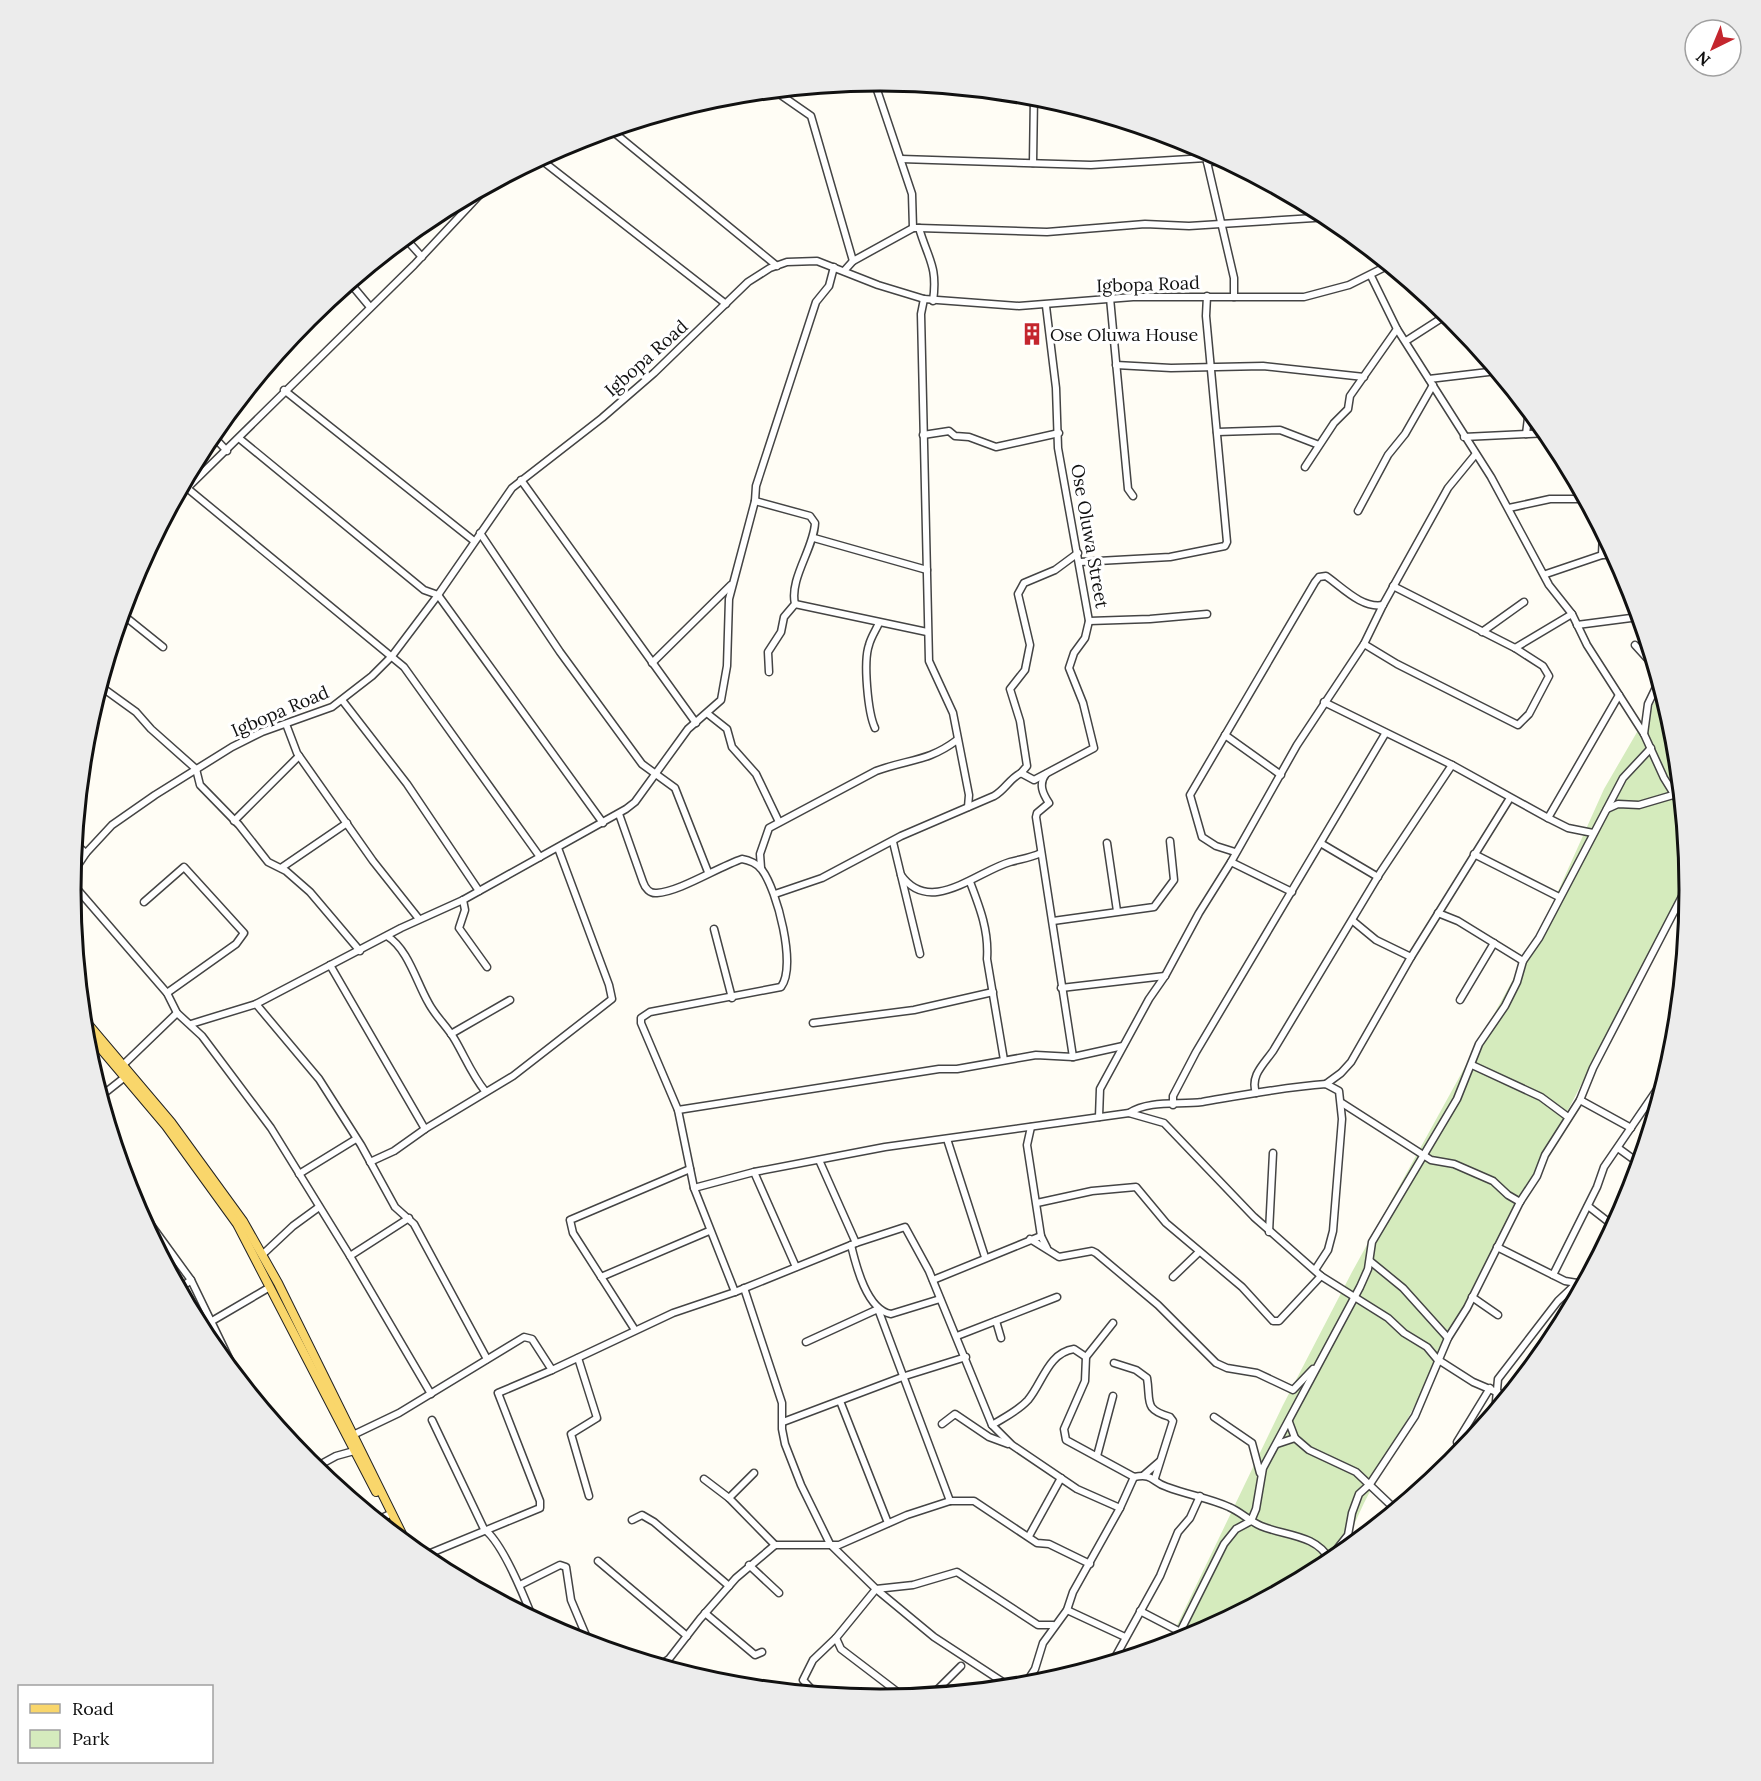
<svg xmlns="http://www.w3.org/2000/svg" width="1761" height="1781" font-family="Lora,serif">
<style>
.green{fill:#d5ebbd}
.lines{fill:none;stroke-linecap:round;stroke-linejoin:round}
.minor-casing{stroke:#444;stroke-width:9}
.major-casing{stroke:#222;stroke-width:10}
.minor{stroke:#fff;stroke-width:6}
.major{stroke:#f9d66b;stroke-width:8}
.labels{text-anchor:middle;dominant-baseline:central;stroke-width:6;stroke-linejoin:round;paint-order:stroke}
.street-label{font-size:18px;fill:#111;stroke:#fff}
.poi-label{font-size:18px;fill:#111;stroke:#fff;text-anchor:start}
.rim{fill:none;stroke:#111;stroke-width:3}
</style>
<rect width="100%" height="100%" fill="#fffdf5"/>
<polygon class="green" points="1662,689 1675,733 1689,877 1364,1503 1339,1557 1330,1564 1190,1639 1167,1646 1283,1405 1352,1272 1542,927 1604,789"/>
<g class="lines">
<g class="minor-casing">
<g id="minor">
<path d="M874 81 912 194 913 228H919C928 259 938 266 933 301"/>
<polyline points="775,91 811,116 853,261"/>
<polyline points="611,130 777,266"/>
<polyline points="1204,149 1234,278 1234,297"/>
<polyline points="540,159 726,304"/>
<polyline points="901,159 1091,165 1206,158"/>
<polyline points="1207,162 1226,161"/>
<polyline points="1033,163 1034,96"/>
<polyline points="462,200 468,207"/>
<polyline points="919,228 1047,232 1145,224 1189,226 1330,217"/>
<polyline points="405,238 422,257"/>
<polyline points="844,271 853,261 913,228"/>
<polyline points="1371,276 1397,329 1491,477 1549,585 1572,614 1587,645 1644,734 1664,778 1682,807"/>
<polyline points="350,283 370,307"/>
<polyline points="1110,298 1128,489 1133,496"/>
<polyline points="924,299 921,314 929,661 953,713 969,795 968,807"/>
<polyline points="1406,341 1448,314"/>
<polyline points="1116,365 1171,368 1263,366 1364,377"/>
<polyline points="1429,379 1497,371"/>
<polyline points="284,390 474,541"/>
<polyline points="1217,432 1280,430 1319,445"/>
<polyline points="1526,434 1529,410"/>
<polyline points="212,435 227,451"/>
<polyline points="923,435 949,431 955,436 969,437 996,447 1059,433"/>
<polyline points="1464,437 1548,433"/>
<polyline points="240,439 424,590 438,595 603,823"/>
<polyline points="1305,467 1334,423 1348,409 1350,396 1397,329"/>
<polyline points="521,480 696,723"/>
<polyline points="187,488 404,667 540,857"/>
<polyline points="176,499 414,265 488,186"/>
<path d="M755 501 810 516 815 523C814 548 789 579 795 604L784 617 781 632 768 652 769 672"/>
<polyline points="1509,508 1550,499 1586,499"/>
<polyline points="1358,511 1388,455 1405,434 1433,385"/>
<polyline points="480,533 560,652 642,764 675,788 708,872"/>
<polyline points="814,538 927,570"/>
<polyline points="1602,555 1615,555"/>
<polyline points="1080,562 1170,557 1225,546 1227,542 1206,316 1207,296"/>
<polyline points="1546,574 1602,555 1603,532"/>
<polyline points="1393,586 1515,648 1572,614"/>
<polyline points="795,604 927,632"/>
<polyline points="122,614 163,647"/>
<polyline points="1089,621 1150,619 1207,614"/>
<polyline points="1577,625 1631,618"/>
<polyline points="1482,632 1524,602"/>
<polyline points="1364,644 1397,664 1518,725 1529,714 1549,676 1543,666 1515,648"/>
<polyline points="1635,645 1655,667"/>
<polyline points="652,663 731,585"/>
<polyline points="100,686 136,712 151,729 196,769 200,785 239,825 268,862 286,871 310,892 360,951"/>
<polyline points="342,700 407,784 479,891"/>
<polyline points="1324,702 1452,765 1548,818 1619,695"/>
<polyline points="708,714 727,729 732,747 756,774 779,822"/>
<polyline points="286,724 297,753 373,861 419,919"/>
<path d="M875 728C868 713 863 662 869 645 871 637 876 630 879 623"/>
<polyline points="1644,734 1648,704 1659,681"/>
<polyline points="1225,735 1281,775"/>
<polyline points="1021,773 1027,766 1020,721 1010,689 1025,670 1030,645 1018,594 1024,583 1055,570 1078,553"/>
<path d="M1046 774C1038 784 1043 794 1049 803L1037 813 1036 817 1073 1057"/>
<polyline points="1607,809 1618,804 1639,805 1673,795"/>
<path d="M619 814 643 882C645 888 650 894 657 893 679 892 718 867 742 859 749 860 758 864 762 870 777 890 797 966 781 987L650 1012 641 1018V1023L678 1110 694 1188 735 1292"/>
<polyline points="1548,818 1568,828 1593,833"/>
<polyline points="234,821 299,756"/>
<polyline points="893,842 920,954"/>
<polyline points="1107,843 1117,911"/>
<polyline points="75,844 86,853"/>
<polyline points="1322,844 1378,877"/>
<path d="M1235 852 1216 846 1202 837 1190 795 1315 582 1319 577 1326 576C1342 587 1362 609 1383 605"/>
<polyline points="1474,854 1559,897"/>
<polyline points="1231,862 1292,892"/>
<polyline points="281,868 347,823"/>
<path d="M761 868 760 854 769 828 876 771C908 759 928 762 957 740"/>
<polyline points="72,874 86,853 112,825 155,795 232,747 262,732 332,707 372,676 392,656 438,595 512,488 602,418 654,373 748,282 770,268 787,262 817,261 878,285 924,299 1019,306 1133,297 1304,297 1349,285 1389,265"/>
<path d="M901 875C930 916 976 872 1010 862 1021 859 1030 858 1041 853"/>
<polyline points="71,882 167,993 177,1013 202,1036 271,1128 350,1256 431,1394"/>
<path d="M970 882C980 908 989 931 987 959L1004 1060"/>
<path d="M775 894 822 878 901 836 994 796C1005 790 1010 778 1021 773L1034 780 1094 748 1083 703 1069 668 1074 653 1085 638 1089 621 1058 448 1056 388 1046 306"/>
<polyline points="463,900 465,910 459,928 487,967"/>
<polyline points="144,902 184,867 244,933 236,944 167,993"/>
<polyline points="1438,913 1458,921 1523,961"/>
<polyline points="1053,921 1154,907 1174,880 1170,841"/>
<polyline points="1353,921 1376,940 1411,957"/>
<polyline points="714,929 732,998"/>
<path d="M387 936C408 949 416 981 428 1002 435 1016 447 1026 455 1040 465 1057 472 1075 485 1091"/>
<polyline points="330,965 425,1129"/>
<polyline points="1061,988 1165,976"/>
<polyline points="1460,1000 1494,943"/>
<polyline points="256,1004 319,1079 361,1145 395,1207 414,1224 487,1359"/>
<polyline points="813,1023 914,1010 993,992"/>
<polyline points="191,1024 256,1004 401,928 463,900 626,809 635,802 688,729 721,700 727,666 729,599 755,501 756,486 816,302 829,286 834,267"/>
<polyline points="451,1034 510,1000"/>
<polyline points="123,1065 177,1013"/>
<polyline points="1472,1065 1541,1097 1568,1117"/>
<polyline points="1326,1084 1341,1073 1351,1062 1411,957 1510,798"/>
<path d="M1256 1093C1250 1076 1263 1065 1273 1051L1380 873 1452 765"/>
<polyline points="101,1096 125,1077"/>
<polyline points="1580,1100 1631,1128"/>
<polyline points="1342,1103 1431,1160 1454,1164 1493,1181 1508,1195 1520,1202"/>
<polyline points="1173,1105 1173,1096 1196,1052 1385,734"/>
<polyline points="678,1110 939,1069 957,1069 1036,1055 1073,1057 1123,1046"/>
<polyline points="1129,1113 1164,1123 1254,1217 1321,1276 1388,1318 1404,1333 1427,1347 1437,1359 1473,1382 1508,1397"/>
<polyline points="1099,1117 1100,1089 1149,999 1165,976 1199,913 1231,862 1297,745 1364,644 1383,605 1448,488 1475,455"/>
<polyline points="1031,1127 1027,1145 1041,1236 1047,1248"/>
<polyline points="947,1139 985,1257"/>
<polyline points="1618,1148 1640,1164"/>
<polyline points="819,1160 856,1243"/>
<polyline points="370,1162 394,1151 425,1129 513,1076 612,999 609,985 558,848"/>
<polyline points="754,1172 796,1267"/>
<polyline points="299,1174 356,1139"/>
<path d="M694 1188 754 1172 885 1147 1129 1113C1149 1100 1178 1105 1202 1102 1243 1095 1284 1087 1326 1084L1339 1091 1342 1119 1333 1231 1328 1250 1315 1270"/>
<polyline points="129,1190 137,1200 151,1225 191,1280 240,1381"/>
<polyline points="1037,1203 1092,1191 1136,1187 1166,1223 1242,1287 1273,1321 1279,1321 1321,1276"/>
<polyline points="1588,1206 1615,1227"/>
<polyline points="1269,1232 1273,1153"/>
<polyline points="1030,1239 1059,1257 1092,1251 1096,1253 1158,1305 1216,1363 1227,1368 1257,1373 1293,1390 1313,1369"/>
<path d="M851 1245C856 1266 867 1310 891 1314L940 1299"/>
<polyline points="1497,1247 1565,1281 1577,1283"/>
<polyline points="262,1255 293,1226 319,1207"/>
<polyline points="350,1256 409,1218"/>
<polyline points="1370,1261 1403,1288 1448,1338"/>
<polyline points="1553,1275 1597,1187 1604,1167 1667,1075"/>
<polyline points="601,1277 709,1231"/>
<polyline points="1173,1277 1199,1252"/>
<polyline points="933,1280 1041,1236"/>
<polyline points="744,1288 782,1403 782,1429 785,1444 801,1485 830,1544 876,1589 934,1637 1012,1688"/>
<polyline points="179,1289 191,1280"/>
<polyline points="1472,1297 1498,1315"/>
<polyline points="212,1321 270,1287"/>
<polyline points="996,1321 1001,1338"/>
<path d="M1113 1323 1086 1357 1085 1381 1064 1429 1066 1440 1134 1477C1154 1473 1151 1482 1167 1487 1188 1495 1209 1498 1229 1507 1241 1512 1249 1521 1261 1526 1285 1536 1316 1534 1330 1560"/>
<polyline points="635,1330 573,1233 570,1220 690,1169"/>
<polyline points="957,1336 1057,1297"/>
<polyline points="806,1342 878,1309 950,1501"/>
<polyline points="578,1358 597,1418 571,1434 589,1496"/>
<path d="M1114 1363 1136 1370 1147 1378C1151 1402 1143 1409 1170 1417L1173 1421 1155 1478"/>
<polyline points="840,1401 888,1523"/>
<polyline points="1495,1412 1498,1379 1558,1301 1577,1283 1585,1282"/>
<polyline points="1214,1417 1252,1443 1260,1473"/>
<path d="M432 1420 484 1529C503 1543 524 1596 533 1619"/>
<polyline points="783,1422 905,1376 966,1357"/>
<polyline points="1289,1422 1295,1438"/>
<polyline points="942,1424 955,1414 989,1437 1008,1444"/>
<path d="M992 1425C1005 1417 1018 1411 1028 1400 1043 1382 1048 1353 1074 1349L1086 1357"/>
<polyline points="353,1435 399,1413 524,1337 532,1339 552,1370"/>
<polyline points="1277,1444 1295,1438 1309,1450 1356,1472 1396,1510"/>
<polyline points="1463,1451 1459,1450 1457,1442 1490,1388"/>
<polyline points="1097,1456 1113,1396"/>
<polyline points="314,1468 336,1456 354,1451"/>
<polyline points="754,1473 729,1498 775,1545"/>
<polyline points="1144,1475 1159,1462"/>
<polyline points="704,1479 729,1498"/>
<polyline points="377,1520 388,1515"/>
<polyline points="632,1520 642,1515 654,1522 729,1586"/>
<polyline points="1029,1536 1061,1478"/>
<polyline points="421,1557 540,1508 540,1501 498,1393 552,1370 673,1313 735,1292 856,1243 905,1227 929,1271 992,1425 1012,1445 1077,1489 1120,1508"/>
<polyline points="598,1561 687,1636"/>
<polyline points="749,1565 779,1593"/>
<polyline points="1329,1565 1329,1559 1348,1535 1352,1513 1359,1494 1370,1484 1415,1416 1448,1338 1467,1308 1520,1202 1537,1176 1545,1155 1580,1100 1593,1068 1690,881"/>
<polyline points="520,1585 560,1565 566,1567 571,1600 590,1645"/>
<polyline points="1067,1610 1125,1637"/>
<polyline points="1140,1611 1192,1638"/>
<polyline points="705,1613 755,1655 762,1652"/>
<polyline points="836,1638 841,1649 904,1697"/>
<polyline points="1174,1644 1224,1544 1236,1529 1251,1521 1256,1509 1263,1468 1360,1287 1368,1269 1372,1242 1457,1099 1479,1044 1505,1006 1517,982 1523,961 1539,938 1623,778 1651,748"/>
<polyline points="1112,1663 1160,1576 1178,1532 1190,1518 1200,1496"/>
<polyline points="659,1666 669,1659 700,1619 736,1578 775,1545 839,1545 907,1515 950,1501 974,1501 1037,1543 1049,1544 1090,1564"/>
<polyline points="1024,1686 1035,1669 1043,1643 1067,1610 1073,1592 1120,1508 1134,1477"/>
<polyline points="816,1694 803,1680 813,1660 836,1638 876,1589 913,1585 957,1572 1038,1625 1053,1625"/>
<polyline points="932,1695 961,1666"/>
</g>
</g>
<g class="major-casing">
<g id="major">
<polyline points="83,1018 171,1122 243,1221 278,1283 408,1546"/>
<polyline points="84,1029 166,1126 237,1224 376,1492"/>
</g>
</g>
<use href="#minor" class="minor"/>
<use href="#major" class="major"/>
</g>
<defs>
<g id="building-bare" transform="scale(1.8)"><path d="M-4-6H4V6H1V3H-1V6H-4ZM-2.5-4.3h1.7v1.8h-1.7ZM.8-4.3h1.7v1.8H.8ZM-2.5-1h1.7V.8h-1.7ZM.8-1h1.7V.8H.8Z" fill="#c4262e" stroke="#fff" stroke-width="2.5" paint-order="stroke"/></g>
</defs>
<g fill-rule="evenodd">
<use href="#building-bare" x="1032" y="334"/>
</g>
<g class="labels">
<g class="street-label">
<text transform="translate(1148 284) rotate(-2)">Igbopa Road</text>
<text transform="translate(646 358) rotate(-42)">Igbopa Road</text>
<text transform="translate(1090 536) rotate(80)">Ose Oluwa Street</text>
<text transform="translate(280 711) rotate(-23)">Igbopa Road</text>
</g>
<g class="poi-label">
<text x="1050" y="334">Ose Oluwa House</text>
</g>
</g>
<path d="M0 0H1761V1781H0ZM81 890a799 799 0 1 1 1598 0a799 799 0 1 1-1598 0Z" fill="#ececec" fill-rule="evenodd"/>
<path class="rim" d="M81 890a799 799 0 1 1 1598 0a799 799 0 1 1-1598 0Z"/>
<rect x="18" y="1685" width="195" height="78" fill="#ffffff" stroke="#a0a0a0" stroke-width="1.5"/>
<rect x="30" y="1704" width="30" height="9" fill="#f9d66b" stroke="#a0a0a0" stroke-width="1.5"/>
<text x="72" y="1715" font-size="18" fill="#111111">Road</text>
<rect x="30" y="1730" width="30" height="18" fill="#d5ebbd" stroke="#a0a0a0" stroke-width="1.5"/>
<text x="72" y="1745" font-size="18" fill="#111111">Park</text>
<g transform="translate(1713 48) rotate(223)"><circle r="28" fill="#ffffff" stroke="#a0a0a0" stroke-width="1.5"/>
<path d="M0-4.5L10 22L0 15L-10 22Z" fill="#c4262e"/>
<text y="-9" font-size="16" font-weight="bold" text-anchor="middle" fill="#111111">N</text>
</g>
</svg>
